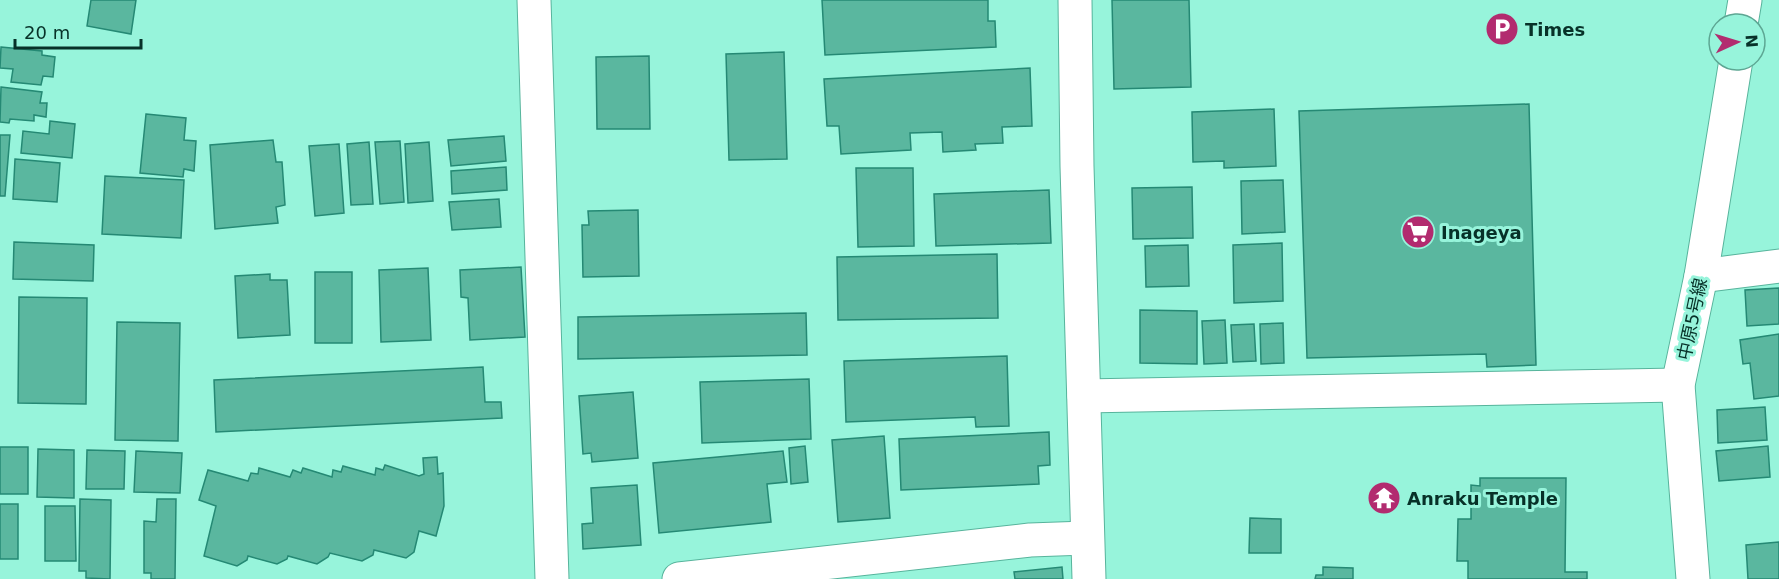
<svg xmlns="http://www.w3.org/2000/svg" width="1779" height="579" font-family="'DejaVu Sans','Noto Sans JP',sans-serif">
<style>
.building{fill:#5ab79f;stroke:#258974;stroke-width:1.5}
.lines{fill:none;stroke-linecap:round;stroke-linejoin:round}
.minor-casing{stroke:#57b49c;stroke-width:35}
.minor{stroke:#fff;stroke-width:33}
.labels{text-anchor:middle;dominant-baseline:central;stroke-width:6;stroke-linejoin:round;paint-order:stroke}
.poi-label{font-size:18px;font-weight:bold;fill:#073128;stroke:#97f4db;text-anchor:start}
.street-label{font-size:18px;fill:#073128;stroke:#97f4db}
</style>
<rect width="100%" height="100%" fill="#97f4db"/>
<g class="building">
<polygon points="91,0 136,0 131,34 87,26"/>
<polygon points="822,0 988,0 988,21 995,21 996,47 825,55"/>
<polygon points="1112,0 1189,0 1191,87 1114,89"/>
<polygon points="1,47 42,51 42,55 55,57 53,77 43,76 41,85 11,82 13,69 0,68"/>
<polygon points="784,52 787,159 729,160 726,54"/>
<polygon points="649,56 650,129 597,129 596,57"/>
<polygon points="1030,68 1032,126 1002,127 1003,143 975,144 976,150 943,152 942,132 910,133 911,150 841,154 839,126 827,126 824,79"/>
<polygon points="1,87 42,92 40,103 47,103 46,117 34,115 34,121 10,119 9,123 0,122"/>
<polygon points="1529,104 1536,365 1487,367 1486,354 1307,358 1299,111"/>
<polygon points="1274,109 1276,166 1224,168 1224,161 1193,162 1192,112"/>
<polygon points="146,114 186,118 184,140 196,141 194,171 184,169 183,177 140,173"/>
<polygon points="50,121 75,124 72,158 21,153 23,131 49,134"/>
<polygon points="0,135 10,135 5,196 0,196"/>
<polygon points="504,136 506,161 451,166 448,140"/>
<polygon points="273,140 276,162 282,162 285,205 276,207 278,223 215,229 210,145"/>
<polygon points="400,141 404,202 380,204 375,142"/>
<polygon points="369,142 373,204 351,205 347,144"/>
<polygon points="429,142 433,201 408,203 405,144"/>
<polygon points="339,144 344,213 315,216 309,146"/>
<polygon points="15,159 60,163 57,202 13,199"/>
<polygon points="506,167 507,190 452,194 451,171"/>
<polygon points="856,168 913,168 914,246 858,247"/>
<polygon points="105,176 184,180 181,238 102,234"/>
<polygon points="1283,180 1285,232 1242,234 1241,181"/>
<polygon points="1192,187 1193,238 1133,239 1132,188"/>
<polygon points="1049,190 1051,243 936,246 934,194"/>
<polygon points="499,199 501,227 452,230 449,202"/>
<polygon points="638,210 639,276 583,277 582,225 589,225 588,211"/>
<polygon points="14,242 94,245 93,281 13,279"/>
<polygon points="1282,243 1283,301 1234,303 1233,245"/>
<polygon points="1188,245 1189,286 1146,287 1145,246"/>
<polygon points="997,254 998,318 838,320 837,257"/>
<polygon points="521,267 525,337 470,340 468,298 461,297 460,270"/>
<polygon points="428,268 431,340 381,342 379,270"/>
<rect x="315" y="272" width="37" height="71"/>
<polygon points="270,274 270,280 287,280 290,335 238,338 235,276"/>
<polygon points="1779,288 1779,324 1747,326 1745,290"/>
<polygon points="19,297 87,298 86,404 18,403"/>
<polygon points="1140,310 1197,311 1197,364 1140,363"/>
<polygon points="806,313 807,355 578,359 578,317"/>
<polygon points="1225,320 1227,363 1204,364 1202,321"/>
<polygon points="117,322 180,323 178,441 115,440"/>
<polygon points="1283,323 1284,363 1261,364 1260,324"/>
<polygon points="1254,324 1256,361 1233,362 1231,325"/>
<polygon points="1779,334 1779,396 1754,399 1750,363 1743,364 1740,340"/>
<polygon points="1007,356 1009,426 976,427 975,417 846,422 844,361"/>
<polygon points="483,367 485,402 501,402 502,418 216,432 214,380"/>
<polygon points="809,379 811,439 702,443 700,382"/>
<polygon points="633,392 638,458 592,462 591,453 583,454 579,396"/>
<polygon points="1765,407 1767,440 1718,443 1717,410"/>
<polygon points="1049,432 1050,465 1038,466 1039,484 901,490 899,439"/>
<polygon points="884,436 890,518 838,522 832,440"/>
<polygon points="805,446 808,482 791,484 789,448"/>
<polygon points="1768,446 1770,477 1719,481 1716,451"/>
<rect x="0" y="447" width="28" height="47"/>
<polygon points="38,449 74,450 74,498 37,497"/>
<polygon points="87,450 125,451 124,489 86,489"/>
<polygon points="136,451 182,453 180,493 134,492"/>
<polygon points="783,451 787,482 767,484 771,522 659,533 653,463"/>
<polygon points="437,457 438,474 443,473 444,506 436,536 419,531 414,552 406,558 374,550 373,555 362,561 330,553 328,557 317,564 288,556 287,559 277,564 248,556 247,560 237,566 204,556 216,506 199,500 208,470 248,481 251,473 258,474 259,468 290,477 293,470 301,473 303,468 332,477 333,470 341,472 343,466 375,475 376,468 383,470 385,465 419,476 424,474 423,458"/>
<polygon points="1480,478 1566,478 1565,572 1587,572 1587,579 1468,579 1468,561 1457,561 1458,519 1471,519 1471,485 1480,486"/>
<polygon points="637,485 641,545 583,549 582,524 593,523 591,488"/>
<polygon points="80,499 111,500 110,579 86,578 86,571 79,571"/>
<polygon points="157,499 176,499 175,579 151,579 151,573 144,573 144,521 156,522"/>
<rect x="0" y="504" width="18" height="55"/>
<polygon points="45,506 75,506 76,561 45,561"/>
<polygon points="1250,518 1281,519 1281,553 1249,553"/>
<polygon points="1779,542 1779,579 1748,579 1746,545"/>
<polygon points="1062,567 1063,579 1015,579 1014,572"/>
<polygon points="1323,567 1353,568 1353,579 1315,579 1316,575 1323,575"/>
</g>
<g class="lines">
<g class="minor-casing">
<g id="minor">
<polyline points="534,0 552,579"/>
<polyline points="1075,0 1077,166 1089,579"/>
<polyline points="1741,24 1745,0"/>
<polyline points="1701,276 1779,266"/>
<polyline points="1084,396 1678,385"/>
<polyline points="679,579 1030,540 1086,538"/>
<polyline points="1693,579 1678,385 1701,276 1736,60"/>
</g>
</g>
<use href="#minor" class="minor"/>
</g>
<defs>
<g id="parking-disc" transform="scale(1.725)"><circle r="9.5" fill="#b22b6f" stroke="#97f4db"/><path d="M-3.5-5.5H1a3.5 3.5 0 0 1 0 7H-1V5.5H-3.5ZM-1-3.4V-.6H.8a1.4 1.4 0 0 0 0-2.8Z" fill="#fff"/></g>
<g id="supermarket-disc" transform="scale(1.725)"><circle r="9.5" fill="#b22b6f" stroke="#97f4db"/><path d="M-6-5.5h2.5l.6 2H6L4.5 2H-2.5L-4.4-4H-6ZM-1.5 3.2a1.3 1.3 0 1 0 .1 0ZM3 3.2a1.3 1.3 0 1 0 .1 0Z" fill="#fff"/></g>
<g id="temple-disc" transform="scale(1.725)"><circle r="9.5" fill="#b22b6f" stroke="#97f4db"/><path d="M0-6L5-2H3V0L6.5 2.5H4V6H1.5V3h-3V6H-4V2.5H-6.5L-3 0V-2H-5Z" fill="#fff"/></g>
</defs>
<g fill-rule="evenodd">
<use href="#parking-disc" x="1502" y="29"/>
<use href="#supermarket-disc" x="1418" y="232"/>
<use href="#temple-disc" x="1384" y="498"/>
</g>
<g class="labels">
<g class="poi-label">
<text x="1525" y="29">Times</text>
<text x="1441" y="232">Inageya</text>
<text x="1407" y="498">Anraku Temple</text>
</g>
<g class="street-label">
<text transform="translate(1692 319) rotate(-78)">中原5号線</text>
</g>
</g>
<g transform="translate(1737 42) rotate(86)"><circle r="28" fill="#97f4db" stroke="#5da693" stroke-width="1.5"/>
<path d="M0-4.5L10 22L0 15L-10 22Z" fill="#b22b6f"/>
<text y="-9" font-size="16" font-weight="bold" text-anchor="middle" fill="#073128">N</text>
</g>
<path d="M15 39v9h126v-9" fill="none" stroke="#073128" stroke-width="3"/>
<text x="24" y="39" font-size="18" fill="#073128" stroke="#97f4db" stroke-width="4.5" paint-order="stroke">20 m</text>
</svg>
